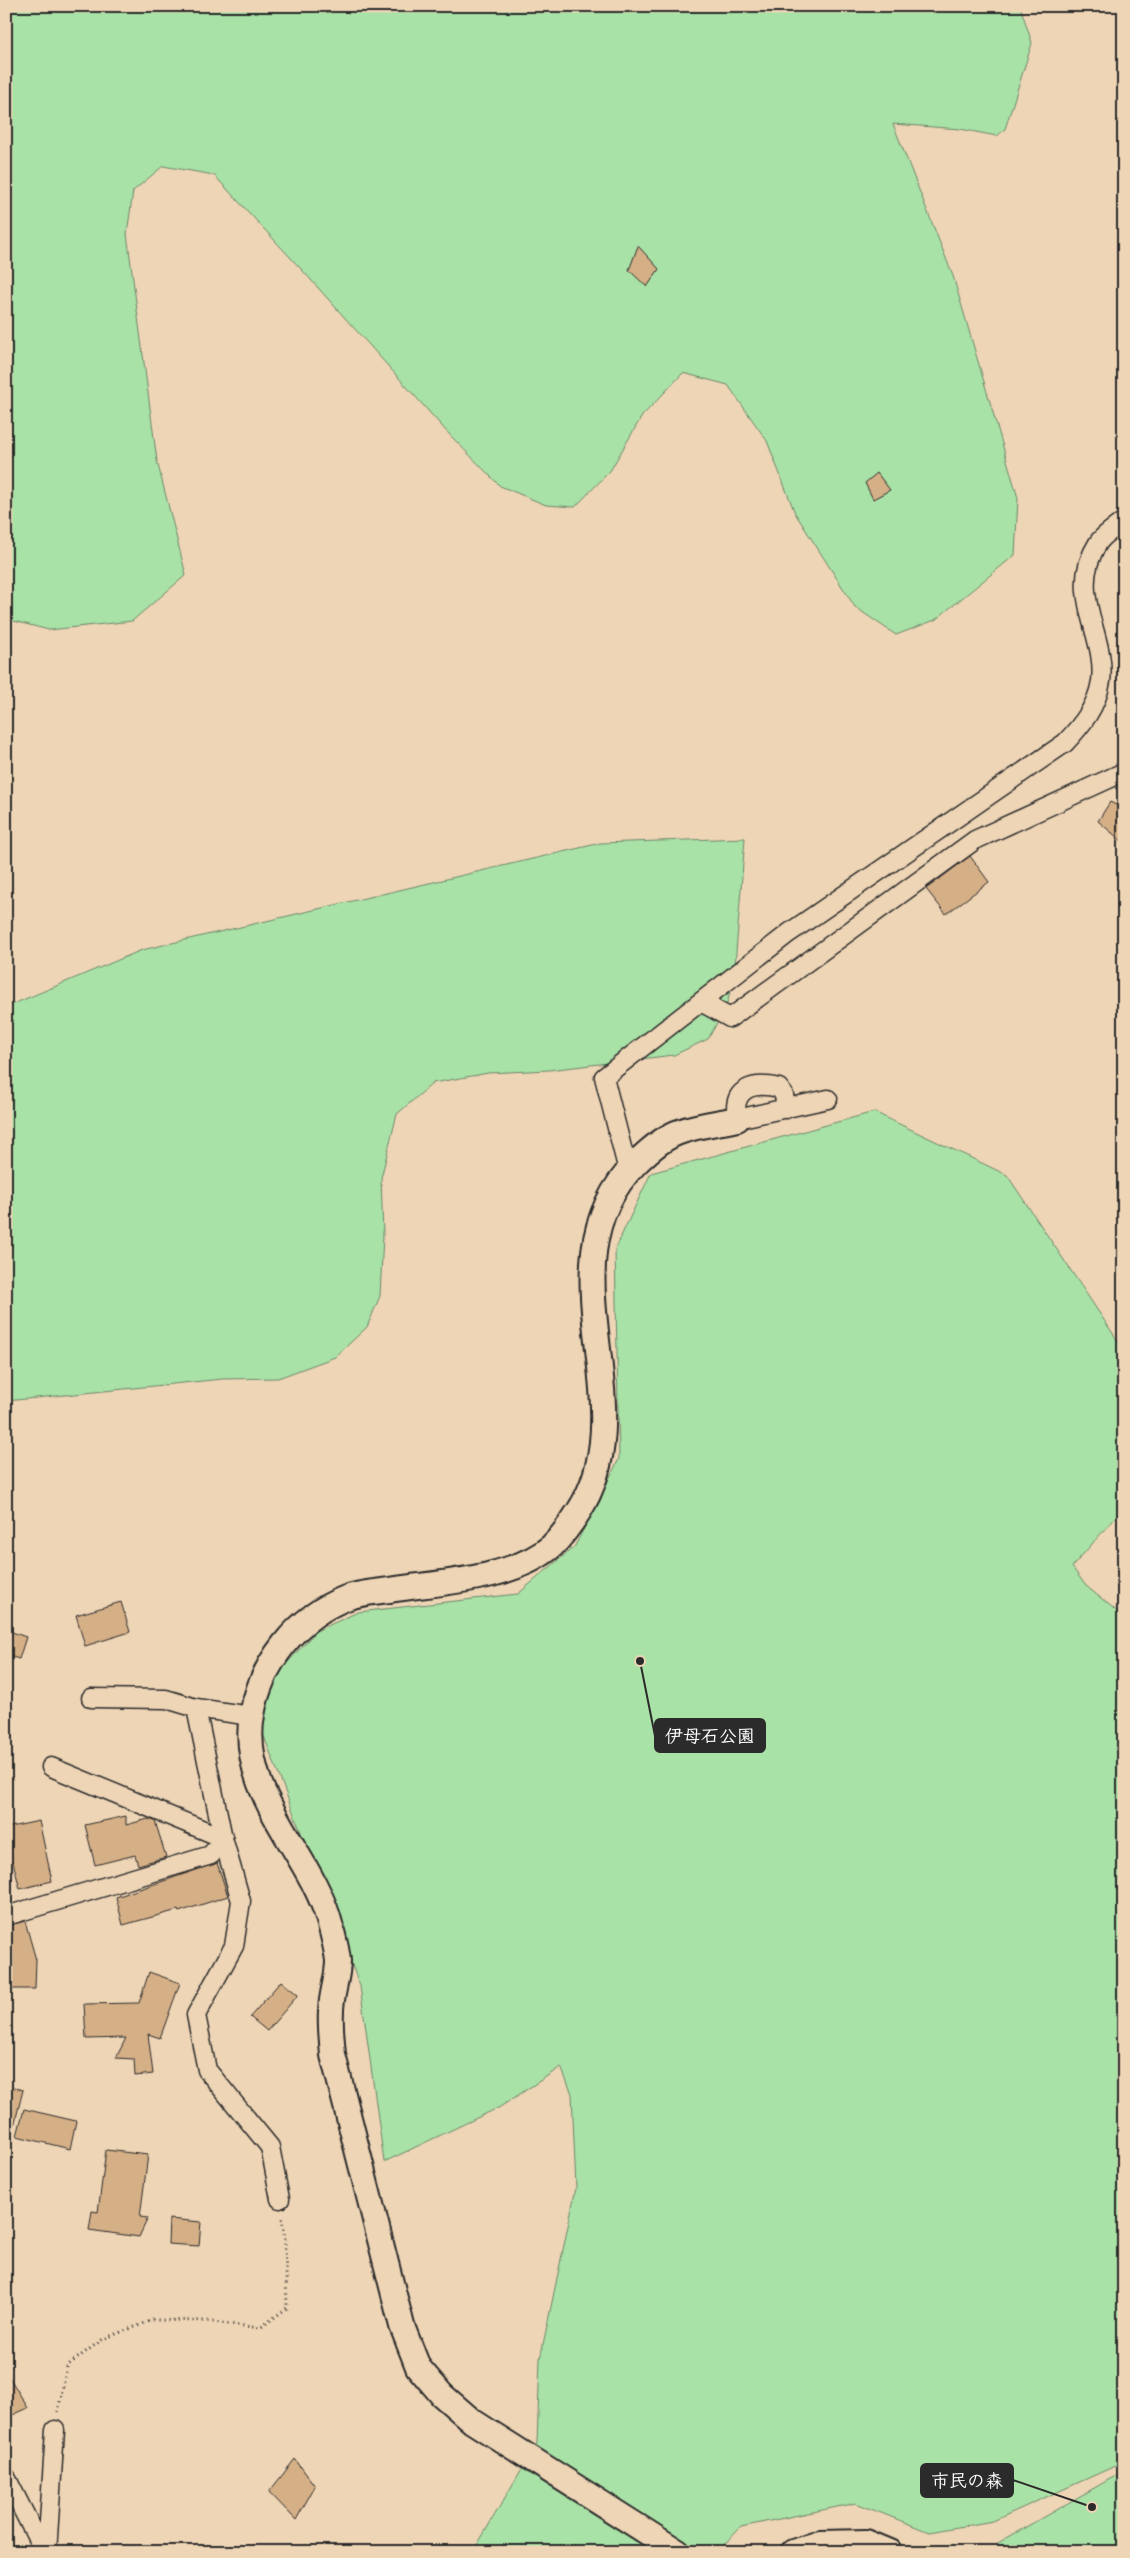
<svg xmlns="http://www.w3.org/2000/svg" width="1130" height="2558" font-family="'Patrick Hand','Klee One',sans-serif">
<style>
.green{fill:#a9e2a7;stroke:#6a8669}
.building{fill:#d5af86;stroke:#2b2b2b}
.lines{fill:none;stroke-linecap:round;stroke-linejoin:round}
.street-casing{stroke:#2b2b2b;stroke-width:21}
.secondary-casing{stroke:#2b2b2b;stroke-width:28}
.path{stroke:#2b2b2b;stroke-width:3;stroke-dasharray:1 4;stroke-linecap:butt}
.street{stroke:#eed5b6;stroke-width:18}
.secondary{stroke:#eed5b6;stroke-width:24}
.leader{fill:none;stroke:#2b2b2b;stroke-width:2}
.callout-dot{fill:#2b2b2b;stroke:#eed5b6;stroke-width:2}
.callout{fill:#2b2b2b;stroke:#2b2b2b;stroke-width:2}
.callout-label{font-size:18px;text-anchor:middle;font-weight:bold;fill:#fff}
</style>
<rect width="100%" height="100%" fill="#eed5b6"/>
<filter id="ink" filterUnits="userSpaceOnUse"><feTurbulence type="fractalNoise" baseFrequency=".02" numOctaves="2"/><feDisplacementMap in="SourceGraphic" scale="10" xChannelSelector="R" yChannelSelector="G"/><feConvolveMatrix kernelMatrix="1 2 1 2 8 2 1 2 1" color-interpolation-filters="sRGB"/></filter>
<g filter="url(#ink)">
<g class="green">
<polygon points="6,6 1020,6 1032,43 1005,129 997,136 960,129 893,124 953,276 1018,498 1015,555 935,620 896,635 855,607 795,513 767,441 728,385 683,373 642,416 610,471 575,507 546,505 500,486 448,433 303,271 214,175 163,166 133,191 127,234 157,461 186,575 132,621 49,630 6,619"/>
<polygon points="745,838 734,978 726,1007 708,1039 674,1055 549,1070 488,1073 433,1083 397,1114 381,1178 383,1235 380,1296 367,1327 335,1357 278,1378 222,1379 6,1401 6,1007 142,950 601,843"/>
<polygon points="874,1112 1007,1175 1124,1350 1124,1507 1072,1567 1086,1586 1124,1617 1124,2462 993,2521 929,2532 856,2503 741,2527 717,2552 473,2552 537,2443 540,2359 576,2188 572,2094 561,2067 500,2107 384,2162 360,1986 260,1726 262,1691 316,1631 358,1612 518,1594 575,1546 619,1459 615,1249 651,1173"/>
<polygon points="1124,2471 1124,2552 1000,2552 998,2543"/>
</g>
<g class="building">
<polygon points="638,246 659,269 647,287 629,270"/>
<polygon points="877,473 890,490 873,499 865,483"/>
<polygon points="1110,802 1124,809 1124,843 1098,821"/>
<polygon points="970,856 989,882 946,914 926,889"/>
<polygon points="121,1602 130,1632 85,1646 76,1615"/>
<polygon points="6,1630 26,1637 19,1659 6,1655"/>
<polygon points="126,1816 126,1825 148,1819 155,1821 166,1857 138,1865 135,1855 95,1865 85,1825"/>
<polygon points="39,1821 52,1881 20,1889 13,1862 6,1863 6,1828"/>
<polygon points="217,1863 228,1896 179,1912 178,1910 123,1925 116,1897"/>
<polygon points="25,1921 36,1960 35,1989 6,1989 6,1926"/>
<polygon points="149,1972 180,1983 160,2038 148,2034 153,2074 135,2076 134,2059 116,2058 126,2038 86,2039 84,2004 139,2003"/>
<polygon points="281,1981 298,1995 267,2031 250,2017"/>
<polygon points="6,2086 23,2090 12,2134 6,2134"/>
<polygon points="24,2109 76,2121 70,2149 17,2136"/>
<polygon points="106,2150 148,2155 140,2217 148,2218 139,2237 89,2230 92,2211 98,2212"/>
<polygon points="169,2219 201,2222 199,2246 168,2244"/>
<polygon points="6,2372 28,2408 6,2418"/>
<polygon points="295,2459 315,2486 296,2520 269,2492"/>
</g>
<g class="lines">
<g class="street-casing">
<g id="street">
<polyline points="701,1002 730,1018 975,840 1124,772"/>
<path d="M786 1109 784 1095 779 1088C753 1082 731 1088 737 1119L828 1099"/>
<path d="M628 1171 604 1077 789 933 1065 743C1081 726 1097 707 1101 681 1107 634 1066 593 1098 543 1103 535 1116 527 1124 521"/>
<polyline points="91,1698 166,1699 196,1708"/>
<polyline points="251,1716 196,1708 223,1838 241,1901 234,1946 196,2015 207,2070 270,2147 280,2199"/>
<polyline points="51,1767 223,1838"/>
<polyline points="6,1916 211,1855 223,1838"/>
<polyline points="6,2477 44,2552"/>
<polyline points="47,2552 55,2430"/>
</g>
</g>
<g class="secondary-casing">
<g id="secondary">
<path d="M678 2552 472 2421 442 2395 418 2367 402 2326 333 2055C332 2041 330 2026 331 2011 331 1995 338 1978 338 1961 337 1950 333 1935 330 1924 312 1854 238 1794 252 1715 261 1663 297 1617 346 1598 361 1592 380 1592 396 1589 443 1582 514 1579 552 1546 561 1537 572 1522 579 1511 648 1403 537 1263 636 1163 648 1151 665 1136 682 1131 699 1125 719 1123 737 1119"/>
<polyline points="793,2552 820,2543 866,2542 890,2552"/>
</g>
</g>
<polyline class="path" points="58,2412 67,2366 103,2339 153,2320 206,2321 260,2328 287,2308 285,2240 282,2216"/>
<use href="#street" class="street"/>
<use href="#secondary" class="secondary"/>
</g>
</g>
<path class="leader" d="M640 1661L655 1736M1092 2507L1013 2480"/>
<g class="callout-dot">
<circle cx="640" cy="1661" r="5"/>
<circle cx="1092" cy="2507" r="5"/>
</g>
<g class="callout">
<rect x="655" y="1719" width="110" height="33" rx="5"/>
<rect x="921" y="2464" width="92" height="33" rx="5"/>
</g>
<g class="callout-label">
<text x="710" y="1742">伊母石公園</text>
<text x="967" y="2487">市民の森</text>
</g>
<rect width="1130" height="2558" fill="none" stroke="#eed5b6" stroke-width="25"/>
<rect x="12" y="12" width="1105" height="2533" fill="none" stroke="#2b2b2b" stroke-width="2" filter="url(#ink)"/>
</svg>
